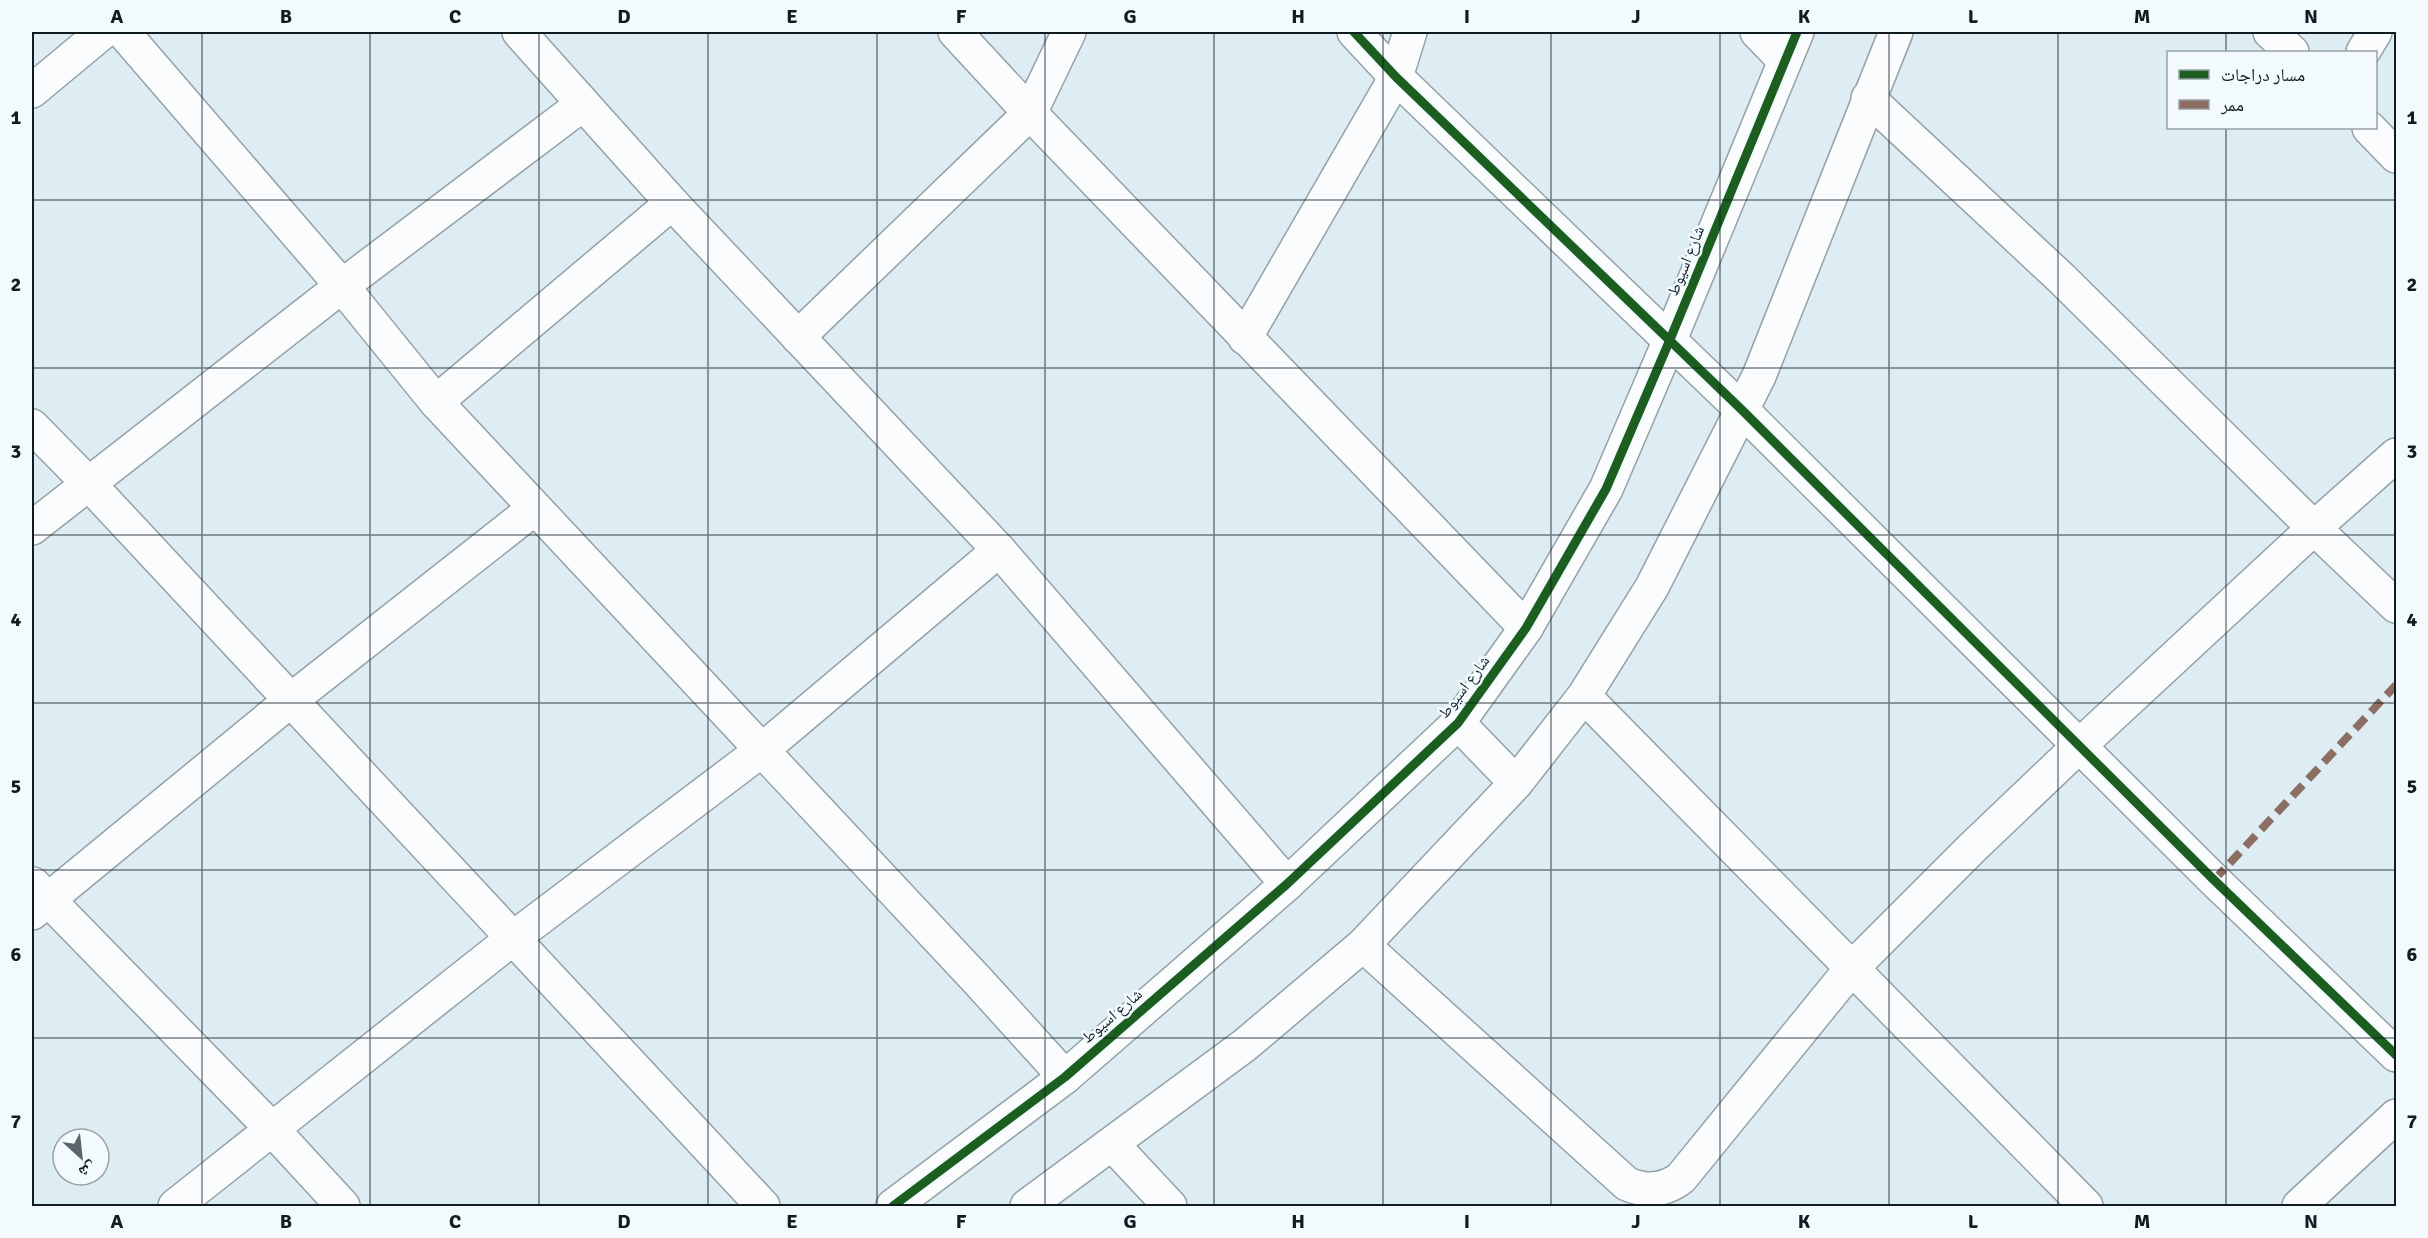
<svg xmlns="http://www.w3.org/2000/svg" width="2428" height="1238" font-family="Signika,'Noto Naskh Arabic',sans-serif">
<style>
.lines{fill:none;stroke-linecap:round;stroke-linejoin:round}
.minor-casing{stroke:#94a1a5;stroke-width:36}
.tertiary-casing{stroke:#94a1a5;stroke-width:36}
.minor{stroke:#fafcfd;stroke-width:33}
.tertiary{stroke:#fafcfd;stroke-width:33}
.quiet{stroke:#8d6e63;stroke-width:8;stroke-dasharray:15 8;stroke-linecap:butt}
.cycleway-casing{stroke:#f3fafd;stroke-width:13}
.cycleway{stroke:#1b5e20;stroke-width:9}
.grid{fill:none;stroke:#101c21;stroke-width:1.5;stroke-opacity:0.55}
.labels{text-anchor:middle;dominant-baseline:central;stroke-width:5;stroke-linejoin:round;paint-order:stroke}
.street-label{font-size:16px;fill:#101c21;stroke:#f3fafd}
.neatline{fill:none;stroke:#101c21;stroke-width:2}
.grid-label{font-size:20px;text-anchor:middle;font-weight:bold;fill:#101c21}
</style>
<rect width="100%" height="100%" fill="#deedf3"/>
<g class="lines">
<g class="minor-casing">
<g id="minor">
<polyline points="123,32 342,286 436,402 978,981 1065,1077"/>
<polyline points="519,32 672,203"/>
<polyline points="955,32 1030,113 1526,628"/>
<polyline points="1354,32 1396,77 1742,410 2214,880 2396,1055"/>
<polyline points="1757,32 1785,61"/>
<polyline points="2270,32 2292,52"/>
<polyline points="2363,52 2375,32"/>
<polyline points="32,91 103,32"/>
<polyline points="1868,98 2061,278 2314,528 2396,606"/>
<polyline points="2369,128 2396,156"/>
<polyline points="798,337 1030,113 1069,32"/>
<polyline points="1245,338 1396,77 1410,32"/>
<polyline points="436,402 672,203 999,550 1287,884"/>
<polyline points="32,426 89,484 763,1206"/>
<polyline points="32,528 342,286 583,104"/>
<polyline points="1584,696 2086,1206"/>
<polyline points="33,884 271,1128 343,1206"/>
<polyline points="32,913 291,700 535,508"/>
<path d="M1363 945 1627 1184C1646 1192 1664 1191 1681 1178L1851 969 1973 847 2079 746 2314 528 2396 455"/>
<polyline points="1113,1145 1170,1206"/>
<polyline points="175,1206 512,939 762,750 999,550"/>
<polyline points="2299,1206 2396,1116"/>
</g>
</g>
<g class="tertiary-casing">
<g id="tertiary">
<polyline points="1458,723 1516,783"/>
<polyline points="893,1206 1065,1077 1287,884 1458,723 1526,628 1606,489 1669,342 1797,32"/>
<polyline points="1027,1206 1245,1045 1363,945 1516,783 1584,696 1652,587 1759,376 1896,32"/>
</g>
</g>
<use href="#minor" class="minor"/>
<use href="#tertiary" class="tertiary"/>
<polyline class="quiet" points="2214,880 2396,685"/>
<g class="cycleway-casing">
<g id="cycleway">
<polyline points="1354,32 1396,77 1742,410 2214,880 2396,1055"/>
<polyline points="893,1206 1065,1077 1287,884 1458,723 1526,628 1606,489 1669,342 1797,32"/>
</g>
</g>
<use href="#cycleway" class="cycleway"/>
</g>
<path class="grid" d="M202 32V1206M370 32V1206M539 32V1206M708 32V1206M877 32V1206M1045 32V1206M1214 32V1206M1383 32V1206M1551 32V1206M1720 32V1206M1889 32V1206M2058 32V1206M2226 32V52M2226 128V1206M32 200H2396M32 368H2396M32 535H2396M32 703H2396M32 870H2396M32 1038H2396"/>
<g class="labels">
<g class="street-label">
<text transform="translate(1686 261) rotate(-68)">شارع اسيوط</text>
<text transform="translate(1464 687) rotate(-53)">شارع اسيوط</text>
<text transform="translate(1112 1016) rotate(-41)">شارع اسيوط</text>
</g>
</g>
<rect width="2428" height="1238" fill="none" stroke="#f3fafd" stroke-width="66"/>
<rect x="2167" y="51" width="210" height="78" fill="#f3fafd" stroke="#98a1a5" stroke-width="1.5"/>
<rect x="2179" y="70" width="30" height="9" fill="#1b5e20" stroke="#98a1a5" stroke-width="1.5"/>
<text x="2221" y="81" font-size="18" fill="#101c21">مسار دراجات</text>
<rect x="2179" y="100" width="30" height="9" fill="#8d6e63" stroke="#98a1a5" stroke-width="1.5"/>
<text x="2221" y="111" font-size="18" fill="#101c21">ممر</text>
<g transform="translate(81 1157) rotate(153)"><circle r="28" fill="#f3fafd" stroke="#98a1a5" stroke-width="1.5"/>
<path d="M0-4.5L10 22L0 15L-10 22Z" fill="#58656a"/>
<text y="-9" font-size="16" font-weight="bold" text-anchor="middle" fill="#101c21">ش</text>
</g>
<rect x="33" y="33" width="2362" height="1172" class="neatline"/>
<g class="grid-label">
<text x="117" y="23">A</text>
<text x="286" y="23">B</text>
<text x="455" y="23">C</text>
<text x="624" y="23">D</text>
<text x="792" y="23">E</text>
<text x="961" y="23">F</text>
<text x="1130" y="23">G</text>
<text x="1298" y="23">H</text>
<text x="1467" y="23">I</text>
<text x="1636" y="23">J</text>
<text x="1804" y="23">K</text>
<text x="1973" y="23">L</text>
<text x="2142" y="23">M</text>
<text x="2311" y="23">N</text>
<text x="16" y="124">1</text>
<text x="2412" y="124">1</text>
<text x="16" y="291">2</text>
<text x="2412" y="291">2</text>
<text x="16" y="458">3</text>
<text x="2412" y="458">3</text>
<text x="16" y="626">4</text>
<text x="2412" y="626">4</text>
<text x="16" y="793">5</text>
<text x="2412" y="793">5</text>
<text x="16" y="961">6</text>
<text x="2412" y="961">6</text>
<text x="16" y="1128">7</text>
<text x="2412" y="1128">7</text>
<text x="117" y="1228">A</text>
<text x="286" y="1228">B</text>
<text x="455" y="1228">C</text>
<text x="624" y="1228">D</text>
<text x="792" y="1228">E</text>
<text x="961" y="1228">F</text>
<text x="1130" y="1228">G</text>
<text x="1298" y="1228">H</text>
<text x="1467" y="1228">I</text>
<text x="1636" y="1228">J</text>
<text x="1804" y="1228">K</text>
<text x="1973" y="1228">L</text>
<text x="2142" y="1228">M</text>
<text x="2311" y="1228">N</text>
</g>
</svg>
